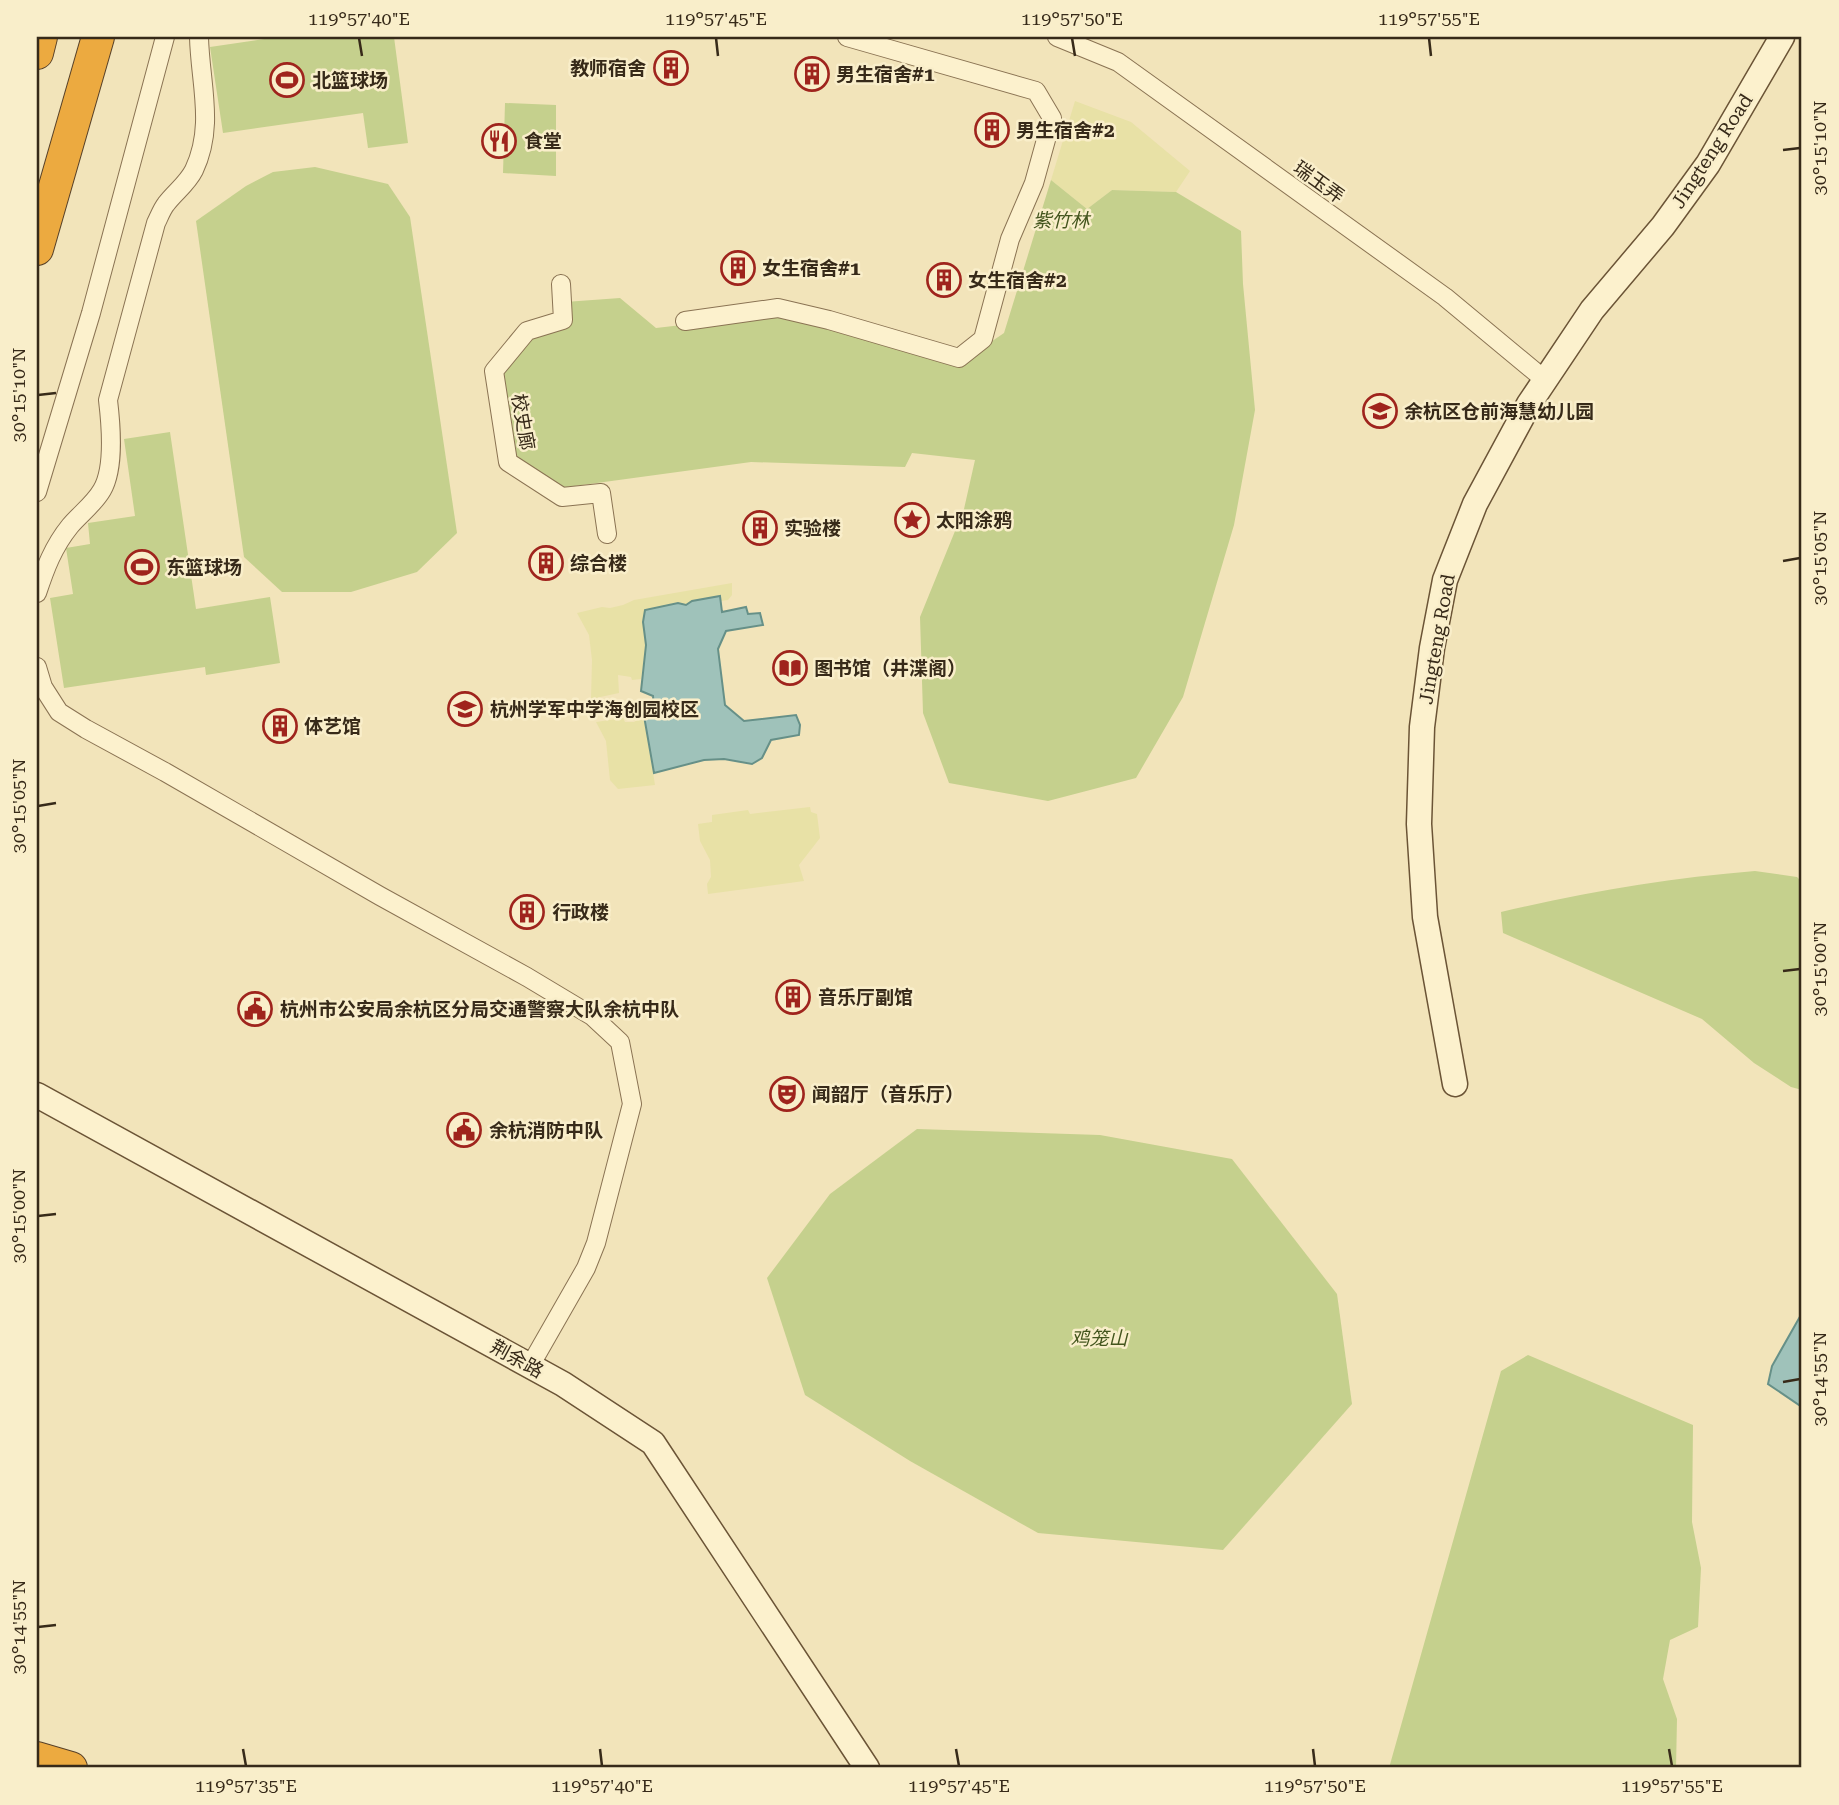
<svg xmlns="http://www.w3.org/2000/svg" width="1839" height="1805" font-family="'Roboto Serif','Noto Sans SC',serif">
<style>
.farmland{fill:#e8e1a6}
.green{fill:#c5d08d}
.water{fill:#9fc2ba;stroke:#669088;stroke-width:2}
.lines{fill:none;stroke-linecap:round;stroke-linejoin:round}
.street-casing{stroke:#8a7353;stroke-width:20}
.secondary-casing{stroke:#6b5436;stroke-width:27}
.highway-casing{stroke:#574028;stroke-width:34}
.street{stroke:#fcf1cd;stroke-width:18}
.secondary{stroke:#fcf1cd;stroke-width:24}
.highway{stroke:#ecaa40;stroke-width:32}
.ticks{fill:none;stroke:#372a19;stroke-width:2.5}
.labels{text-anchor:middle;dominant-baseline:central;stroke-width:5;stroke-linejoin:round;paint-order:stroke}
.poi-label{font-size:19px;font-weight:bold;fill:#372a19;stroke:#f9eeca;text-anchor:start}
.street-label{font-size:19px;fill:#372a19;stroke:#f9eeca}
.park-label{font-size:19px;font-style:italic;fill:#44561e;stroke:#f9eeca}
.neatline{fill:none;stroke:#372a19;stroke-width:2.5}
.ticks-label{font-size:18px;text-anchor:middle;fill:#372a19}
</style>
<rect width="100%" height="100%" fill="#f2e4ba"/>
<g class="farmland">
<polygon points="1075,101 1131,122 1190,171 1176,192 1112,190 1087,209 1051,180"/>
<polygon points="732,583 732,595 728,600 721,601 720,596 686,605 643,622 646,645 641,679 632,680 631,677 618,675 619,693 591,699 592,660 589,635 577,613 602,607 610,608 623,605 634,600"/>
<polygon points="644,716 655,785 618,789 610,780 606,741 596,722 623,718 625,722 634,722"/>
<polygon points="810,807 811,812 817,814 820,838 799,865 804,881 708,894 707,884 711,877 710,860 700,841 698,824 712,822 712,815 748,810 750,814"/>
</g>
<g class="green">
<polygon points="278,37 394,37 408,143 368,148 363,113 223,133 210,47"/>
<polygon points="505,103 556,105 556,176 503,173"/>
<polygon points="315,167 388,184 410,217 457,533 417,572 351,592 282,592 244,557 196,221 246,186 273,172"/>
<polygon points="1051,180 1087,209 1112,190 1176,192 1241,231 1243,284 1255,410 1234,525 1183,697 1136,778 1048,801 949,783 923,713 920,617 964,509 975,460 912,453 905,467 751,462 560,488 511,457 498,374 530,334 567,325 565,302 620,298 656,328 778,314 960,363 1004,333"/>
<polygon points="170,432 196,609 270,597 280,663 206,675 205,667 64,688 50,598 73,594 66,548 90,544 88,523 135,516 124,439"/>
<path d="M1755 871 1797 877 1802 882V1090L1791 1087 1754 1063 1702 1019 1503 933 1501 912C1586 892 1669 878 1755 871Z"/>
<polygon points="917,1129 1100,1135 1232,1159 1337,1294 1352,1404 1223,1550 1038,1533 910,1461 805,1395 767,1278 830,1194"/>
<polygon points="1528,1355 1693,1425 1692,1522 1701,1568 1698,1627 1670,1640 1663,1679 1677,1719 1676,1768 1389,1768 1501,1371"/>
</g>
<g class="water">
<polygon points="720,596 722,612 746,607 748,614 760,613 763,625 726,631 718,649 725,705 744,721 796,715 800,725 799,735 771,740 762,758 752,764 724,759 704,760 654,773 644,716 654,709 653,696 641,691 646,645 643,622 645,610 678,603 686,605 692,601"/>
<polygon points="1802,1313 1802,1407 1768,1384 1772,1366"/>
</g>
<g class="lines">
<g class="street-casing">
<g id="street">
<polyline points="1057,37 1118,62 1445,297 1545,380"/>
<polyline points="561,284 563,320 527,331 494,371 508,462 562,497 601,493 607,534"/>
<polyline points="685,321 778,308 829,320 959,358 983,339 1010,239 1034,183 1052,118 1036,91 847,37"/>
<polyline points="37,492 91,313 165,37"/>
<path d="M37 593C45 569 53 547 70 526 80 514 94 504 102 490 115 468 111 425 108 400L156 223C159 217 162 209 166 204 175 192 187 184 194 170 215 126 200 83 199 37"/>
<polyline points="37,667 43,687 59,712 86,729 165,772 380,896 527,977 592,1016 620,1042 632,1104 596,1243 586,1268 530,1366"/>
</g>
</g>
<g class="secondary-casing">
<g id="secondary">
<polyline points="1455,1084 1425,917 1419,824 1422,727 1432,648 1445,580 1475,504 1529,404 1592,310 1663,226 1708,164 1782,37"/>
<polyline points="37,1095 563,1384 653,1443 867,1768"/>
</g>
</g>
<g class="highway-casing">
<g id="highway">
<polyline points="37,53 41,37"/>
<polyline points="37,249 98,37"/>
<polyline points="37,1758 71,1768"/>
</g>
</g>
<use href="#street" class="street"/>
<use href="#secondary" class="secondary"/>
<use href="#highway" class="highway"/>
</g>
<path class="ticks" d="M359 38 362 56M716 38 718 56M1072 38 1075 56M1429 38 1431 56M1783 150 1800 148M38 395 56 393M1783 561 1800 558M38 806 56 803M1783 971 1800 969M38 1216 56 1214M1783 1382 1800 1379M38 1627 56 1625M243 1749 246 1766M600 1749 602 1766M956 1749 959 1766M1313 1749 1315 1766M1669 1749 1672 1766"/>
<defs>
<g id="building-ring" transform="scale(1.75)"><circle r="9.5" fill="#f9eeca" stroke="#9f241d" stroke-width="1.5"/><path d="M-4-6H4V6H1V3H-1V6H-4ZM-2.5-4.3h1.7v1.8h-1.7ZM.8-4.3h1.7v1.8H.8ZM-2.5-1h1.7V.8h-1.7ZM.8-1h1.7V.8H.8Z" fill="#9f241d"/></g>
<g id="stadium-ring" transform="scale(1.75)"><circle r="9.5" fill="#f9eeca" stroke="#9f241d" stroke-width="1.5"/><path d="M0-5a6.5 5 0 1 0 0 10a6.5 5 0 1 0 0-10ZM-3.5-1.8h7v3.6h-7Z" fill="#9f241d"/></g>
<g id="restaurant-ring" transform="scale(1.75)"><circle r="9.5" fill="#f9eeca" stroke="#9f241d" stroke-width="1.5"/><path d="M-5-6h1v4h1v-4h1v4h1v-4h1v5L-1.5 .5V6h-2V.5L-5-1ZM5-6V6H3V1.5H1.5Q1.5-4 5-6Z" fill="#9f241d"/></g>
<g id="school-ring" transform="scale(1.75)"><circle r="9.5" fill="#f9eeca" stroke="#9f241d" stroke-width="1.5"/><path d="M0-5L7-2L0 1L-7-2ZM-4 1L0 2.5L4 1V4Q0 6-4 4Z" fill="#9f241d"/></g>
<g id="sight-ring" transform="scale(1.75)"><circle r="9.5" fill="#f9eeca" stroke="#9f241d" stroke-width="1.5"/><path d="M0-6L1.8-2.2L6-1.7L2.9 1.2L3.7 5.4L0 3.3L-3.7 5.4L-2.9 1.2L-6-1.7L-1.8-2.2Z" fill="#9f241d"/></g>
<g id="library-ring" transform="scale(1.75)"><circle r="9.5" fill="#f9eeca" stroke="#9f241d" stroke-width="1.5"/><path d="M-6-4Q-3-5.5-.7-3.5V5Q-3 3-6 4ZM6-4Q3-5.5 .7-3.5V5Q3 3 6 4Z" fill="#9f241d"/></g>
<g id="civic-ring" transform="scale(1.75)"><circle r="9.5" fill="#f9eeca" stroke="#9f241d" stroke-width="1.5"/><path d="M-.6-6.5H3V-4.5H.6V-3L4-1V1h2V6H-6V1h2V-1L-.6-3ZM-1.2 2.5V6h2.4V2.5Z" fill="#9f241d"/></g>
<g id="theatre-ring" transform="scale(1.75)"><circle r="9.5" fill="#f9eeca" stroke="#9f241d" stroke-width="1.5"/><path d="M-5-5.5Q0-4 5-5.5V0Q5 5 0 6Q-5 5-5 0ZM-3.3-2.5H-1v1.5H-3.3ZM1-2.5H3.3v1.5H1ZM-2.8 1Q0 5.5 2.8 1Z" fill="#9f241d"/></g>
</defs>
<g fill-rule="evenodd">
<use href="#building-ring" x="671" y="68"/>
<use href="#building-ring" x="812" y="74"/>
<use href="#stadium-ring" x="287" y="80"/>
<use href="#building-ring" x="992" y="130"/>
<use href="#restaurant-ring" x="499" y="141"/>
<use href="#building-ring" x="738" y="268"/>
<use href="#building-ring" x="944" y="280"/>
<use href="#school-ring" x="1380" y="411"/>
<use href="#sight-ring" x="912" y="520"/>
<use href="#building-ring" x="760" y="528"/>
<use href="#building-ring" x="546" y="563"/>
<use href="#stadium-ring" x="142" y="567"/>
<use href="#library-ring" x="790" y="668"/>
<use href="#school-ring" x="465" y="709"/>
<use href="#building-ring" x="280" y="726"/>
<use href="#building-ring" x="527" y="912"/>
<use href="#building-ring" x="793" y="997"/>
<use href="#civic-ring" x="255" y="1009"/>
<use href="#theatre-ring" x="787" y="1094"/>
<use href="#civic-ring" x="464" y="1130"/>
</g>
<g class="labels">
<g class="poi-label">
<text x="646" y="68" text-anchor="end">教师宿舍</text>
<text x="836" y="74">男生宿舍#1</text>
<text x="312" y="80">北篮球场</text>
<text x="1016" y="130">男生宿舍#2</text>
<text x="524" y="141">食堂</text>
<text x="762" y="268">女生宿舍#1</text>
<text x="968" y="280">女生宿舍#2</text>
<text x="1404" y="411">余杭区仓前海慧幼儿园</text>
<text x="936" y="520">太阳涂鸦</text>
<text x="784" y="528">实验楼</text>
<text x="570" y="563">综合楼</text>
<text x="166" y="567">东篮球场</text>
<text x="814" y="668">图书馆（井渫阁）</text>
<text x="490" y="709">杭州学军中学海创园校区</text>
<text x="304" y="726">体艺馆</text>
<text x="552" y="912">行政楼</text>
<text x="818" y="997">音乐厅副馆</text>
<text x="280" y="1009">杭州市公安局余杭区分局交通警察大队余杭中队</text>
<text x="812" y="1094">闻韶厅（音乐厅）</text>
<text x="489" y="1130">余杭消防中队</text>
</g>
<g class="street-label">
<text transform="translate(1712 151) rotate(-57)">Jingteng Road</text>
<text transform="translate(1319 182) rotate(36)">瑞玉弄</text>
<text transform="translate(523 422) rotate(80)">校史廊</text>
<text transform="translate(1437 639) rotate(-80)">Jingteng Road</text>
<text transform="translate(517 1359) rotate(29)">荆余路</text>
</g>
<g class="park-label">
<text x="1061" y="220">紫竹林</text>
<text x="1099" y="1338">鸡笼山</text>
</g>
</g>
<rect width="1839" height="1805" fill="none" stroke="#f9eeca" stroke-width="77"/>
<rect x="38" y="38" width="1762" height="1728" class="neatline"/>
<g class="ticks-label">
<text x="359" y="25">119°57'40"E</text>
<text x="716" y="25">119°57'45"E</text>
<text x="1072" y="25">119°57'50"E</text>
<text x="1429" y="25">119°57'55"E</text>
<text transform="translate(1820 148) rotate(-90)" y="6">30°15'10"N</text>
<text transform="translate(19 395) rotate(-90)" y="6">30°15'10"N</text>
<text transform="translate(1820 558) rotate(-90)" y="6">30°15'05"N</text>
<text transform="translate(19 806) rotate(-90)" y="6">30°15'05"N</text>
<text transform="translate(1820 969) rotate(-90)" y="6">30°15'00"N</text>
<text transform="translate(19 1216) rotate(-90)" y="6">30°15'00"N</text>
<text transform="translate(1820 1379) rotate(-90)" y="6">30°14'55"N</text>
<text transform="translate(19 1627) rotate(-90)" y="6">30°14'55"N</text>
<text x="246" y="1792">119°57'35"E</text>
<text x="602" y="1792">119°57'40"E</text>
<text x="959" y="1792">119°57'45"E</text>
<text x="1315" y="1792">119°57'50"E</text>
<text x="1672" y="1792">119°57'55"E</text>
</g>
</svg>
